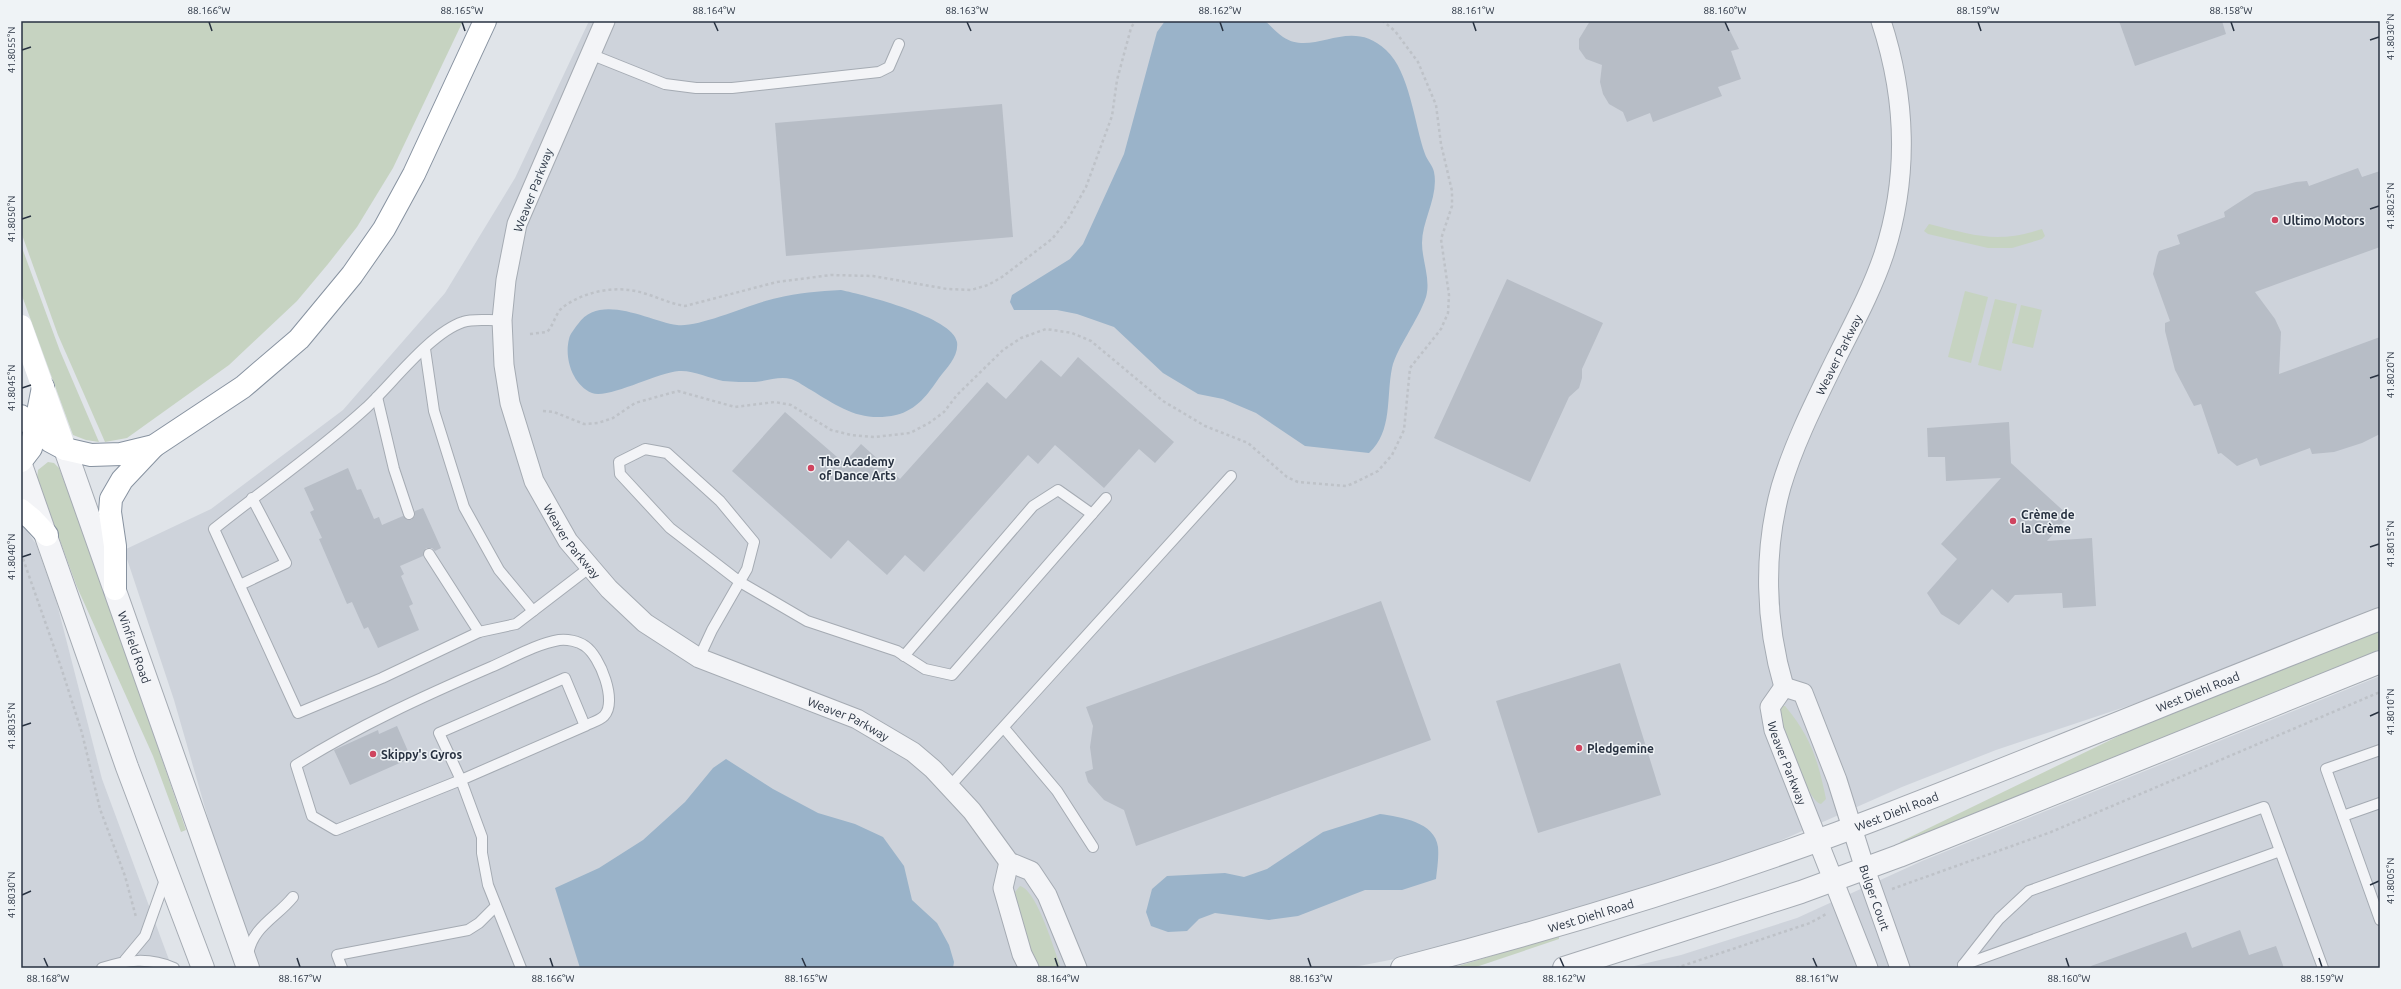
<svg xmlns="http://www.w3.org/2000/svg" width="2401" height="989" font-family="Ubuntu,sans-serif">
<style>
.built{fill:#ced3db}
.green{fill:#c6d3c1}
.water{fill:#9ab3c9}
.building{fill:#b7bdc6}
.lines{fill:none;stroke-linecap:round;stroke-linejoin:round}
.service-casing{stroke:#a5abb3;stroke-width:12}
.minor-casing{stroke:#a5abb3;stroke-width:21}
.tertiary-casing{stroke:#a5abb3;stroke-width:24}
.motorway-casing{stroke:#8792a0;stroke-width:24}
.path{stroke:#bec2c8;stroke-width:2.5;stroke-dasharray:3 3;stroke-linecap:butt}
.service{stroke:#f3f4f7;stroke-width:10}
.minor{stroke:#f3f4f7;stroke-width:19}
.tertiary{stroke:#f3f4f7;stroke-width:22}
.secondary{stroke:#fff;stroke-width:22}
.motorway{stroke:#fff;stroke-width:22}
.ticks{fill:none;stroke:#283241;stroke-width:1.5}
.poi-dot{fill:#cf445f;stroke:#eff3f6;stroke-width:1.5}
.labels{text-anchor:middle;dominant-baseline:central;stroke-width:3;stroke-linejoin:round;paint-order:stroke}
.street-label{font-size:12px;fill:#283241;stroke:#eff3f6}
.poi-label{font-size:12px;font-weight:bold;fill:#283241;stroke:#eff3f6;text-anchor:start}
.neatline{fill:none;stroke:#283241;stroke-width:1.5}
.ticks-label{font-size:10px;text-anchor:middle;fill:#283241}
</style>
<rect width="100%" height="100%" fill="#e0e4e9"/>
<g class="built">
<polygon points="589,21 2380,21 2380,609 2155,697 1996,750 1902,787 1764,848 1612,898 1415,955 1349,968 258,968 220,860 174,700 124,550 211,509 343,410 445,293 515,178"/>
<polygon points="21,522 36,544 56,600 102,779 172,968 21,968"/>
<polygon points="2380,676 2380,968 1626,968 1681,955 1797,918 1922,861"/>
</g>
<g class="green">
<polygon points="21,21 463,21 393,168 357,227 328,264 297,301 229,365 127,438 105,442 58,335 21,232"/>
<path d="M1929 224C1973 235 1997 244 2042 229L2045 236 2042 239 2012 248H1988L1928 234 1924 231Z"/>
<polygon points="21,245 60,351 99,442 86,440 73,435 21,293"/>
<polygon points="1965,291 1988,297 1971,363 1948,357"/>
<polygon points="1995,299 2017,304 2001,371 1978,365"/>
<polygon points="2021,305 2042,310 2033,348 2012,343"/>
<polygon points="48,462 54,463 59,468 98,571 186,830 181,832 153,756 77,587 37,478 38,470"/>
<polygon points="2380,631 2380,649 2346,665 1901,844 1900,842 2162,715"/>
<path d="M1781 706H1785C1811 737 1818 760 1826 799L1821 804C1807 802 1785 730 1780 715L1779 709Z"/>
<path d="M1020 886C1037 890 1055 952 1061 968H1038L1036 964 1024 933 1015 892Z"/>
<polygon points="1559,935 1559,939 1473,968 1452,968"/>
</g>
<g class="water">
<path d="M1165 21H1265C1271 26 1277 33 1283 37 1314 58 1349 15 1386 50 1410 72 1414 123 1425 154 1427 160 1433 166 1434 172 1439 196 1422 220 1422 243 1422 261 1431 279 1426 297 1418 321 1397 347 1392 368 1386 397 1393 431 1369 453L1305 446 1256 413 1223 399 1198 394 1163 373 1114 327 1077 314 1057 310H1014L1010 302 1012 295 1070 259 1083 244 1124 154 1157 32Z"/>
<path d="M841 290C864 295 953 317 957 342 959 356 947 368 939 378 928 394 917 410 896 415 861 423 839 407 811 390 805 387 798 381 791 379 779 376 767 381 755 382 745 382 733 382 723 381 709 378 693 370 679 371 656 373 609 399 592 393 573 385 564 359 569 339 570 334 575 328 578 324 600 292 649 321 677 325 699 328 752 303 777 298 798 293 819 291 841 290Z"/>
<polygon points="726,759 773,789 818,813 855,824 883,837 904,866 912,900 937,923 949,945 954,962 953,968 580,968 555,888 599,868 643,840 685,802 713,768"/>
<path d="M1380 814C1401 817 1435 822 1438 847 1439 858 1437 869 1436 879L1402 890H1365L1298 916 1269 920 1215 913 1199 919 1187 931 1168 932 1151 926 1146 912 1152 889 1167 876 1225 873 1244 877 1267 869 1323 832Z"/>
</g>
<g class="building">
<polygon points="1590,21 1725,21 1739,49 1731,51 1741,79 1718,87 1722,96 1653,122 1650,113 1627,122 1623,112 1609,104 1603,94 1600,82 1602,65 1586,59 1579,49 1579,39"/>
<polygon points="2119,21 2222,21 2226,34 2135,66"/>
<polygon points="1002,104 1013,237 786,256 775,123"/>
<polygon points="2358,168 2362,177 2380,171 2380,247 2255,292 2275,319 2281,332 2279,374 2380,337 2380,434 2362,443 2334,452 2312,454 2310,448 2260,466 2257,458 2237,466 2221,453 2218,454 2201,404 2194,406 2175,370 2165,331 2165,323 2170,321 2153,274 2157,256 2159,251 2180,244 2177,235 2225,217 2224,212 2255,192 2296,182 2307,181 2309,186"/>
<polygon points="1507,279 1603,323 1582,369 1582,378 1579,388 1569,397 1530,482 1434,438"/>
<polygon points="1078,357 1174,442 1155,463 1139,449 1104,488 1055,445 1038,464 1028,455 924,572 905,555 887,575 848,540 831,559 732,471 785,412 844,463 861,444 900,479 987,382 1006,399 1041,360 1061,377"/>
<polygon points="2009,422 2011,463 2069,516 2047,541 2092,538 2096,606 2063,608 2062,593 2015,595 2008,603 1992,589 1959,625 1941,614 1927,593 1957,559 1941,544 2001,478 1946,481 1945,457 1928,457 1927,428"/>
<polygon points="348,468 357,490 361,489 374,519 379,517 382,525 403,516 411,520 415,516 415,511 423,508 441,548 435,551 432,548 426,548 423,556 400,566 404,574 401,576 413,604 409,606 419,630 378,648 368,627 364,629 352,602 347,604 319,539 322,538 310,512 314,510 304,488"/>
<polygon points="1381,601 1431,740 1136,846 1124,810 1104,800 1088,782 1085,772 1093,769 1090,747 1093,726 1086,707"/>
<polygon points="1620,663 1661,795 1538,833 1496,701"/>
<polygon points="397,726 411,758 350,785 334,750 378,730 379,734"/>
<polygon points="2240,930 2249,955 2276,946 2284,968 2091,968 2091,966 2186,932 2192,948"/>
</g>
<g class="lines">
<g class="service-casing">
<g id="service">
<polyline points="590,54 665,84 696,88 732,88 879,72 889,67 899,44"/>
<path d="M502 320C491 321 474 318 463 322 430 333 392 384 366 408 318 452 265 488 214 529L298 713 382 678 479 632 516 624 589 568"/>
<polyline points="425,349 434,411 464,507 499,570 533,611"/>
<polyline points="377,397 394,469 409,514"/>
<polyline points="429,554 479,632"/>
<polyline points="240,585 286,563 252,498"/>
<polyline points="904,656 1033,506 1058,490 1092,514"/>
<polyline points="699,658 712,630 747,569 754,542 720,501 667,453 645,449 619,462 620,474 670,528 740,582 807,621 897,651 925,669 952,675 1106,498"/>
<polyline points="1004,728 1057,791 1093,847"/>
<polyline points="2380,750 2326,769 2380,920"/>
<polyline points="950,786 1231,476"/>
<polyline points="2343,816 2380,803"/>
<path d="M248 955C252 927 276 918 293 897"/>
<polyline points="125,960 145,936 166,877"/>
<polyline points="1963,965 2280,851"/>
<path d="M102 968C126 960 149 957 174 968"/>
<polyline points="342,968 337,955 468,930 479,923 496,906"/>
<path d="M521 968 488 885 482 853V837L461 780 336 830 312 816 296 765C358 726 424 696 491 667 512 658 536 644 559 640 567 639 578 641 585 646 600 656 618 702 604 716 599 721 590 723 585 726L461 780 439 733 565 678 585 726"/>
<polyline points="1964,968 1963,965 1999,919 2029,891 2264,807 2323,968"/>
</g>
</g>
<g class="minor-casing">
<g id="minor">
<path id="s1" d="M605 21 517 224 506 280 502 320 504 365 510 403 534 481 568 541 609 589 645 623 699 658 857 719 913 752 933 769 972 811 1009 862 1031 871 1047 895 1077 968"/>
<path id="s2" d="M1784 687C1765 623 1763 552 1781 487 1794 443 1816 400 1836 359 1853 325 1872 290 1884 254 1909 177 1906 97 1881 21"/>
<path id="s3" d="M1784 687 1803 693 1837 780 1865 869 1900 968"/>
<path id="s4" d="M1784 687 1770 707 1774 730 1868 968"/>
<polyline points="1009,862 1003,888 1022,954 1029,968"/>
</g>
</g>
<g class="tertiary-casing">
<g id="tertiary">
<path id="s5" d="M65 449 248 968"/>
<polyline points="21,465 127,767 203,968"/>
<path id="s6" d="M1402 968C1568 925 1734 874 1894 812 2057 749 2218 682 2380 619"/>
<polyline points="1564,968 1801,892 1899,856 2380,662"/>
</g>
</g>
<g class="motorway-casing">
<g id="motorway">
<polyline points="21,416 50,441 65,449 91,455 121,454 154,446 243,387 299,339 352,275 384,229 414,174 485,21"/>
<polyline points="21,461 31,448 43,387"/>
<polyline points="21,510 32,519 47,535"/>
<polyline points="115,589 115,546 110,512 111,499 122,480 154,446"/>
</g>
</g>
<g class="path">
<path d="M530 334 547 332C554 325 555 314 562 308 579 294 607 287 629 290 648 292 666 303 685 306L777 282 831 275 873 276 947 289 971 290 988 285 1002 277 1052 239 1068 219 1086 187 1112 116 1117 80 1131 28 1135 21"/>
<polyline points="543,411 554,412 584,424 598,423 613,418 635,403 678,391 735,407 775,402 791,405 831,430 851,435 875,437 910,433 929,423 944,412 957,395 1003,350 1021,338 1046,329 1072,333 1091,341 1163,401 1205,426 1248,443 1287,477 1298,482 1347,486 1358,481 1378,471 1392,455 1404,430 1410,368 1441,329 1448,313 1449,295 1441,239 1452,206 1452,191 1441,144 1436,105 1418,62 1395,31 1383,21"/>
<polyline points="21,553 61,667 82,733 100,809 125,876 136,917"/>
<polyline points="1892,889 2051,832 2380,692"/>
<polyline points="1676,968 1810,923 1828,913"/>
</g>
<use href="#service" class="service"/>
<use href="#minor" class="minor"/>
<use href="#tertiary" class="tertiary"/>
<polyline class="secondary" points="21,326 65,449"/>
<use href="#motorway" class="motorway"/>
</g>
<path class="ticks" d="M209 22 212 31M462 22 465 31M714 22 718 31M967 22 971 31M1220 22 1223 31M1473 22 1476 31M1725 22 1729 31M1978 22 1981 31M2231 22 2234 31M2370 40 2379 37M22 50 31 47M2370 209 2379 206M22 219 31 216M2370 378 2379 375M22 388 31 385M2370 547 2379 544M22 557 31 554M2370 716 2379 712M22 726 31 723M2370 885 2379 881M22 895 31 891M44 958 48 967M297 958 300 967M550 958 553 967M802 958 806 967M1055 958 1058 967M1308 958 1311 967M1560 958 1564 967M1813 958 1817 967M2066 958 2069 967M2319 958 2322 967"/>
<g class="poi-dot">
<circle cx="2275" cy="220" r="4"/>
<circle cx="811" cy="468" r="4"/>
<circle cx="2013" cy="521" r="4"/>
<circle cx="1579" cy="748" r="4"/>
<circle cx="373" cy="754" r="4"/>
</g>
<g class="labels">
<g class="street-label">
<text transform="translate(533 190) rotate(-69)">Weaver Parkway</text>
<text stroke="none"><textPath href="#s2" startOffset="347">Weaver Parkway</textPath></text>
<text stroke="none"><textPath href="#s1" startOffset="555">Weaver Parkway</textPath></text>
<text stroke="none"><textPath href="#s5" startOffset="210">Winfield Road</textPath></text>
<text stroke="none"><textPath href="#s6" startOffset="843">West Diehl Road</textPath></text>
<text stroke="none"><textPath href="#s1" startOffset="891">Weaver Parkway</textPath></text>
<text stroke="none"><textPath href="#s4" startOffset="83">Weaver Parkway</textPath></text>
<text stroke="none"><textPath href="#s6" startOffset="519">West Diehl Road</textPath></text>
<text stroke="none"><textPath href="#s3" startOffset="237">Bulger Court</textPath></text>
<text stroke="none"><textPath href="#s6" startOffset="196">West Diehl Road</textPath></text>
</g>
<g class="poi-label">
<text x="2283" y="220">Ultimo Motors</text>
<text x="819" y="461">The Academy<tspan x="819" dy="14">of Dance Arts</tspan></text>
<text x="2021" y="514">Crème de<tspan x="2021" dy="14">la Crème</tspan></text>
<text x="1587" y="748">Pledgemine</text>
<text x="381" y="754">Skippy's Gyros</text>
</g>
</g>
<rect width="2401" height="989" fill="none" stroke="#eff3f6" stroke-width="44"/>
<rect x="22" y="22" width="2357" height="945" class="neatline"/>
<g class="ticks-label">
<text x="209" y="14">88.166°W</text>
<text x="462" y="14">88.165°W</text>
<text x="714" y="14">88.164°W</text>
<text x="967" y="14">88.163°W</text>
<text x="1220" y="14">88.162°W</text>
<text x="1473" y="14">88.161°W</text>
<text x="1725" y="14">88.160°W</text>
<text x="1978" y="14">88.159°W</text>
<text x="2231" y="14">88.158°W</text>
<text transform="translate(2390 37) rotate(-90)" y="4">41.8030°N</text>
<text transform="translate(11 50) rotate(-90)" y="4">41.8055°N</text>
<text transform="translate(2390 206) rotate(-90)" y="4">41.8025°N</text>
<text transform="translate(11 219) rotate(-90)" y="4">41.8050°N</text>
<text transform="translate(2390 375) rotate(-90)" y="4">41.8020°N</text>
<text transform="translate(11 388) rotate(-90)" y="4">41.8045°N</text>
<text transform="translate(2390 544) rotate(-90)" y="4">41.8015°N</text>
<text transform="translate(11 557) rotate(-90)" y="4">41.8040°N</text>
<text transform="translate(2390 712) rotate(-90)" y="4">41.8010°N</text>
<text transform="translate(11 726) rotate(-90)" y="4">41.8035°N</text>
<text transform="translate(2390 881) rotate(-90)" y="4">41.8005°N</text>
<text transform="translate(11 895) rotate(-90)" y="4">41.8030°N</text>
<text x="48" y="982">88.168°W</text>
<text x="300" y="982">88.167°W</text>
<text x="553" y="982">88.166°W</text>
<text x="806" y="982">88.165°W</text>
<text x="1058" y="982">88.164°W</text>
<text x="1311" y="982">88.163°W</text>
<text x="1564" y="982">88.162°W</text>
<text x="1817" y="982">88.161°W</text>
<text x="2069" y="982">88.160°W</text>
<text x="2322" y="982">88.159°W</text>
</g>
</svg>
